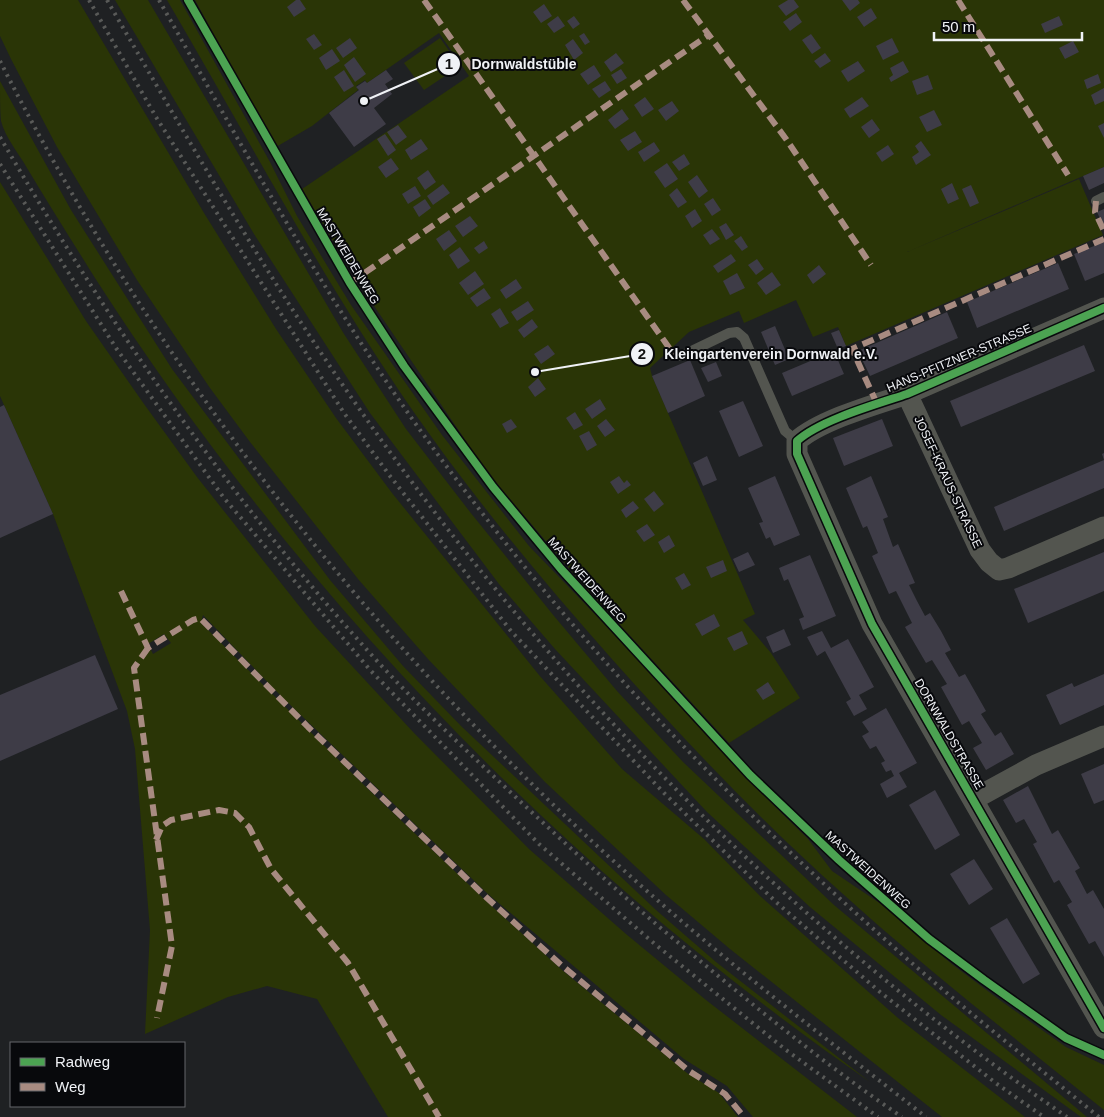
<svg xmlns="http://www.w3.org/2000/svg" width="1104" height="1117" font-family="Helvetica,sans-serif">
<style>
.green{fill:#2a3506;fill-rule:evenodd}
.building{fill:#3e3c47}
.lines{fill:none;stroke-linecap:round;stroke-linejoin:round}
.service{stroke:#53554f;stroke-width:10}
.minor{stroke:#53554f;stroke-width:21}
.rail{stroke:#595a58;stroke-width:4;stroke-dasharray:2.5 5;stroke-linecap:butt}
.quiet{stroke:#a88b81;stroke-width:6;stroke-dasharray:12 6;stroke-linecap:butt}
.cycleway-casing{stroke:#08090c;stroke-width:11}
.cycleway{stroke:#4ca352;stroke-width:8}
.labels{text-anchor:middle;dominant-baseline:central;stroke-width:4;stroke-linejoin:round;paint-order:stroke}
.street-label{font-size:12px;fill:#f0f2f6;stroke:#08090c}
.leader{fill:none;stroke:#f0f2f6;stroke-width:2}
.callout-dot{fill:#f0f2f6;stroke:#08090c;stroke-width:2}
.mark-label{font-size:15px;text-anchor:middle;font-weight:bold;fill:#111}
.callout-label{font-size:14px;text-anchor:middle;font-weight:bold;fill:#f0f2f6;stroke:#08090c;stroke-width:4;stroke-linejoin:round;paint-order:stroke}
</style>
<rect width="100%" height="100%" fill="#1f2123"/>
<g class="green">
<polygon points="0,0 78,0 204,213 276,329 336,418 392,493 539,675 622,769 704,839 760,896 898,1018 1025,1117 942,1117 730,949 666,895 545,782 428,659 358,579 250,442 210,388 137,280 57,147 11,59 0,36"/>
<polygon points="115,0 148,0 344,334 406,429 470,512 554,616 617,691 683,762 834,905 1087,1117 1081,1117 941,1015 810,907 707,812 555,649 499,584 370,413 254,234"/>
<path d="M167 0H180L189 16 270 162 297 216 351 305 442 435 529 546 615 635 747 779 808 839 832 871 881 904 953 965 1001 1001 1066 1047 1104 1065V1110C1016 1039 927 970 843 894 761 821 684 740 611 658 541 579 473 497 413 411 322 279 248 138 167 0Z"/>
<polygon points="195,0 1104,0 1104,167 907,252 1079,179 1103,235 846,346 838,327 813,337 796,300 744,323 739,311 689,332 650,368 652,376 755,614 743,620 771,653 800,698 729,743 585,587 487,472 355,278 302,189 469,76 439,33 367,83 365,80 356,86 358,90 312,126 276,147"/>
<polygon points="440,38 460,66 424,90 404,63"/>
<path d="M0 81 71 210 172 369 330 580 403 666 461 726 656 910 716 962 870 1082C561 868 297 593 95 278 72 241 49 205 27 168 19 154 5 137 1 121 0 110 0 93 0 81Z"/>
<path d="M0 182 86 321 144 404 197 477 315 626 414 733 529 849 626 934 706 1000 857 1117H753L727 1086 684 1059 488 894 282 697 203 615 201 623 370 791 484 899 562 970 687 1073 719 1093 738 1117H388L317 999 267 986 228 997 145 1034 150 930 135 749 127 711 53 514 0 396ZM164 634 171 643 153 654 148 644Z"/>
</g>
<g class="building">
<polygon points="296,0 300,0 306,9 294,17 287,7"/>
<polygon points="788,0 794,0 799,7 786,16 778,6"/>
<polygon points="842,0 858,0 860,3 850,11"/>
<polygon points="544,4 552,16 541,23 533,12"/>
<polygon points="871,8 877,18 864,27 857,17"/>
<polygon points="796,13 802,22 790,31 783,22"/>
<polygon points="558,16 565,26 554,33 547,24"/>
<polygon points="574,16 580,24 573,29 567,21"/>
<polygon points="1059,16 1063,25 1045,33 1041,24"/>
<polygon points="584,33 590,42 585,45 579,36"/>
<polygon points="314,34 322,45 314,50 306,39"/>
<polygon points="811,34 821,48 812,54 802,40"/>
<polygon points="350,38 357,48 343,58 336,48"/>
<polygon points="892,38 899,52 883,60 876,46"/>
<polygon points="573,39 583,53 574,60 565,45"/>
<polygon points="1073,41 1079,52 1065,59 1059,48"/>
<polygon points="332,49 340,61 326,70 319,58"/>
<polygon points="616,53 624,63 611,72 604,62"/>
<polygon points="825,53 831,61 820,68 814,61"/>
<polygon points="354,57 366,74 355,82 344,65"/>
<polygon points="858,61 865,71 848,82 841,71"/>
<polygon points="903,61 909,72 891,82 889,78 893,75 890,68"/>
<polygon points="594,65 601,76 588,85 580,74"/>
<polygon points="621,69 627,78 617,84 611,75"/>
<polygon points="344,70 354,86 344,92 334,77"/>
<polygon points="386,70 393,79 385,84 392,94 374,108 386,124 354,147 329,113 359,90 356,87 365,81 367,83"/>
<polygon points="1098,74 1101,83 1087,89 1084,80"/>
<polygon points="928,75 933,89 917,95 912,81"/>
<polygon points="605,81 611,90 599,98 592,89"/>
<polygon points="1104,88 1104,101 1095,105 1091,95"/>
<polygon points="645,97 654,109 642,117 634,105"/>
<polygon points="862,97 869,106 850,118 844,109"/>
<polygon points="672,101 679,111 666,121 658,110"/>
<polygon points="622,109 629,119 615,129 608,120"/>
<polygon points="934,110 942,125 927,132 919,117"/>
<polygon points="872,119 880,130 869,138 861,127"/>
<polygon points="1104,123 1104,138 1098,126"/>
<polygon points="398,125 407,137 396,145 387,132"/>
<polygon points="635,131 642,142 628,151 620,140"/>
<polygon points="385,134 396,150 388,156 377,139"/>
<polygon points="421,139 428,149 411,160 405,150"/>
<polygon points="921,141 931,155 916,165 912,157 919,152 915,146"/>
<polygon points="654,142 660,151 644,162 638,152"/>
<polygon points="888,145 894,154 882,162 876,153"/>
<polygon points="684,154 690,164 679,171 672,162"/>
<polygon points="391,158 399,169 386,178 378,167"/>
<polygon points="667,163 678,179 665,188 654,172"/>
<polygon points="1104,167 1104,183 1089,190 1083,176"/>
<polygon points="428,170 436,182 425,190 417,178"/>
<polygon points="697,175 708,191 699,198 688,182"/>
<polygon points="952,183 959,199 948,204 941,189"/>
<polygon points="443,184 450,193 433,205 427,196"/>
<polygon points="971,185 979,203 970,207 962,189"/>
<polygon points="415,186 421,196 408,204 402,194"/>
<polygon points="677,188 687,202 678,208 669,195"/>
<polygon points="713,198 721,210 712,216 704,204"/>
<polygon points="425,199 431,208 419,217 413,207"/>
<polygon points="695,209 702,221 692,228 685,216"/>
<polygon points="1104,209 1104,227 1097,212"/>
<polygon points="470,216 478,226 463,237 455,226"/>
<polygon points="726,223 734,235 726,240 719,227"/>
<polygon points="712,229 720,239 710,245 703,235"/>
<polygon points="449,230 457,241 444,251 436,239"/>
<polygon points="741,236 748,247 742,251 734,241"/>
<polygon points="484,241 488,248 479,254 474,248"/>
<polygon points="1104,242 1104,273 1085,281 1074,254"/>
<polygon points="460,247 470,261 458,269 449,255"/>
<polygon points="731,254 736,261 718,273 713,266"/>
<polygon points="757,259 764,269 756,275 748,265"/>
<polygon points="1058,263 1069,289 977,328 967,302"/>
<polygon points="819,265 826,274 813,284 807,275"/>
<polygon points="475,271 484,284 468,295 459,283"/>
<polygon points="772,272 781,285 766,295 757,283"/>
<polygon points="737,273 745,288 730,295 723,281"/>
<polygon points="516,279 522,288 506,299 500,290"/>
<polygon points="484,288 491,298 477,307 470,298"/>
<polygon points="528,301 534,310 517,321 511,312"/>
<polygon points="500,308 509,323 500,328 491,314"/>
<polygon points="947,312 958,338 870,376 858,351"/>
<polygon points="532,319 538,327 524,338 518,330"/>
<polygon points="775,326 789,359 775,365 761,332"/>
<polygon points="839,330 846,346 838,349 831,333"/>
<polygon points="548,345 555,354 541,364 534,354"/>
<polygon points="1084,345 1095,371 961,427 950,401"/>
<polygon points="834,351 844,374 792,396 782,373"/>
<polygon points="690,360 705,396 668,413 652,376"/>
<polygon points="716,362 722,376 708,382 701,368"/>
<polygon points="538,378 546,389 535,397 528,387"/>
<polygon points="600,399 606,409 592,419 585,409"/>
<polygon points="743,401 763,446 739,457 719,411"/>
<polygon points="4,405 53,514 0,538 0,407"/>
<polygon points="575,412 583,425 574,430 566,418"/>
<polygon points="511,419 517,427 507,433 502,424"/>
<polygon points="606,419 615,430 605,437 597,426"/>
<polygon points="882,419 893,446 844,466 833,438"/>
<polygon points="589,431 597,445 587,451 579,436"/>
<polygon points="1104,453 1104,488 1004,531 994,507 1104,460 1102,454"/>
<polygon points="707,456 717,480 703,486 693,463"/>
<polygon points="619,476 624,483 627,480 631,485 618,494 610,482"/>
<polygon points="775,476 800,535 774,546 770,537 766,539 759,523 763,522 748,488"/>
<polygon points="871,476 888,517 883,519 893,547 898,544 915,583 909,585 917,601 925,616 930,613 941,631 951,650 945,653 959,677 965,674 986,711 981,714 995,736 1001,732 1014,754 986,770 973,748 982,743 969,721 962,725 941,687 947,684 932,660 926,663 905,627 912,623 896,591 889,594 872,556 878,553 867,526 863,528 846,488"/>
<polygon points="654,491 664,504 654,512 644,499"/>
<polygon points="633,501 639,508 626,518 621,510"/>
<polygon points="647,524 655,535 644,542 636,531"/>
<polygon points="669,535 675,546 664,553 658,542"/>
<polygon points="748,552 755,565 739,572 733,559"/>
<polygon points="1104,552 1104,591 1028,623 1014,589"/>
<polygon points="810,555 836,616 803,630 799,619 804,617 788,579 784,581 779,568"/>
<polygon points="723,560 727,571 711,578 706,567"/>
<polygon points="684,573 691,585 682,590 675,578"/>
<polygon points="714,614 720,626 702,636 695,624"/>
<polygon points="784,629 791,645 773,653 766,637"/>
<polygon points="742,631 748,644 734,651 727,638"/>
<polygon points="822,631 831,648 848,639 874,687 859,695 867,709 854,716 846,702 851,699 825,651 817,656 807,637"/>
<polygon points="95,655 118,709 0,761 0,695"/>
<polygon points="1104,674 1104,705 1060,725 1046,695 1072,683 1074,687"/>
<polygon points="768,682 775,693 763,700 756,690"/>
<polygon points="886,708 917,763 899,773 907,787 887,798 880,784 894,776 891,770 886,772 881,763 885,761 876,746 870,749 862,736 869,732 862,722"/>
<polygon points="1104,764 1104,800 1094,804 1081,774"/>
<polygon points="1028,786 1052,834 1058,830 1080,868 1075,871 1087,894 1093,890 1104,909 1104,957 1095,941 1089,944 1067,905 1072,902 1059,880 1054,883 1033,844 1037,842 1024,819 1016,823 1003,800"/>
<polygon points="935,790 960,835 935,850 909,805"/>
<polygon points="974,859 993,889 969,905 950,874"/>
<polygon points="1007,918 1040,974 1023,984 990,928"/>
</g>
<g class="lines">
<g class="service">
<polyline points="188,0 350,283 404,366 493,487 561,569 750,775 839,860 929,939 984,980 1066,1038 1104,1055"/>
<polyline points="1096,201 1104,197"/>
<polyline points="681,356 729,333 737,332 744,338 785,431 797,441"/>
</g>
<g class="minor">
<path d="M1104 308 907 394C877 404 820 420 797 441V454L872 624 1104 1028"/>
<polyline points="907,394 980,550 989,562 999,570 1008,568 1104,527"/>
<polyline points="974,799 1036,765 1104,736"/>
</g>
<g class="rail">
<polyline points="89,0 156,117 344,413 390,476 511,631 664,793 776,902 880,992 997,1084 1044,1117"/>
<path d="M107 0C187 138 266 276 358 407 549 682 791 927 1067 1117"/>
<path d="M159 0C228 122 297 246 374 363 424 439 480 512 537 582 644 712 763 831 888 942 956 1003 1028 1059 1099 1117"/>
<path d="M0 61C155 367 372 645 628 874 723 960 825 1038 926 1117"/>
<path d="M0 137C109 324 232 502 378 662 413 700 451 736 488 771 545 825 603 879 663 930 741 995 818 1060 902 1117"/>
<polyline points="0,164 116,348 224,498 371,671 539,844 656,945 786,1050 878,1117"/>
</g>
<g class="quiet">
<polyline points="424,0 670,349 681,356"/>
<polyline points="683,0 786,139 871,265"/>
<polyline points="958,0 1068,175"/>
<polyline points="1096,201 1095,212 1104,231"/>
<polyline points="350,283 710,34"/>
<polyline points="877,404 852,349 1104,239"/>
<polyline points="121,591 148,648 193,620 200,618 308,727 487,898 560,964 689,1071 725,1094 744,1117"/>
<polyline points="148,648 134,668 172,946 157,1018"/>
<polyline points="156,840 162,826 171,820 219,810 235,813 249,827 271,869 348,963 439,1117"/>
</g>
<g class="cycleway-casing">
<g id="cycleway">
<polyline points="188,0 350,283 404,366 493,487 561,569 750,775 839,860 929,939 984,980 1066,1038 1104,1055"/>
<path d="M1104 308 907 394C877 404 820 420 797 441V454L872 624 1104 1028"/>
</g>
</g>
<use href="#cycleway" class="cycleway"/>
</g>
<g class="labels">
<g class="street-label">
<text transform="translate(348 256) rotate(59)">MASTWEIDENWEG</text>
<text transform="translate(959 358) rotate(-23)">HANS-PFITZNER-STRASSE</text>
<text transform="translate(948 482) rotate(65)">JOSEF-KRAUS-STRASSE</text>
<text transform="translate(587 580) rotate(48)">MASTWEIDENWEG</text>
<text transform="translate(949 734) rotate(60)">DORNWALDSTRASSE</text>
<text transform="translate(868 870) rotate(42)">MASTWEIDENWEG</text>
</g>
</g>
<path class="leader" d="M364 101L449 64M535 372L642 354"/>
<g class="callout-dot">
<circle cx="364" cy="101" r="5"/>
<circle cx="535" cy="372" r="5"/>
<circle cx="449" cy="64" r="12"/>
<circle cx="642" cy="354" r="12"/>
</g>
<g class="mark-label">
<text x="449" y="69">1</text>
<text x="642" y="359">2</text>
</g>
<g class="callout-label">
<text x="524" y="69">Dornwaldstüble</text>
<text x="771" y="359">Kleingartenverein Dornwald e.V.</text>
</g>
<rect x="10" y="1042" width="175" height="65" fill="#08090c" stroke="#65666a"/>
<rect x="20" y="1058" width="25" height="8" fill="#4ca352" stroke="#65666a"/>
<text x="55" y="1067" font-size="15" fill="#f0f2f6">Radweg</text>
<rect x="20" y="1083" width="25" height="8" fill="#a88b81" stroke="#65666a"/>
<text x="55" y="1092" font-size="15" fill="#f0f2f6">Weg</text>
<path d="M934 32v8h148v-8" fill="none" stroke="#f0f2f6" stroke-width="2.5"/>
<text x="942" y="32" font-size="15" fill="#f0f2f6" stroke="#08090c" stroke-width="4" paint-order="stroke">50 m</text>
</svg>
